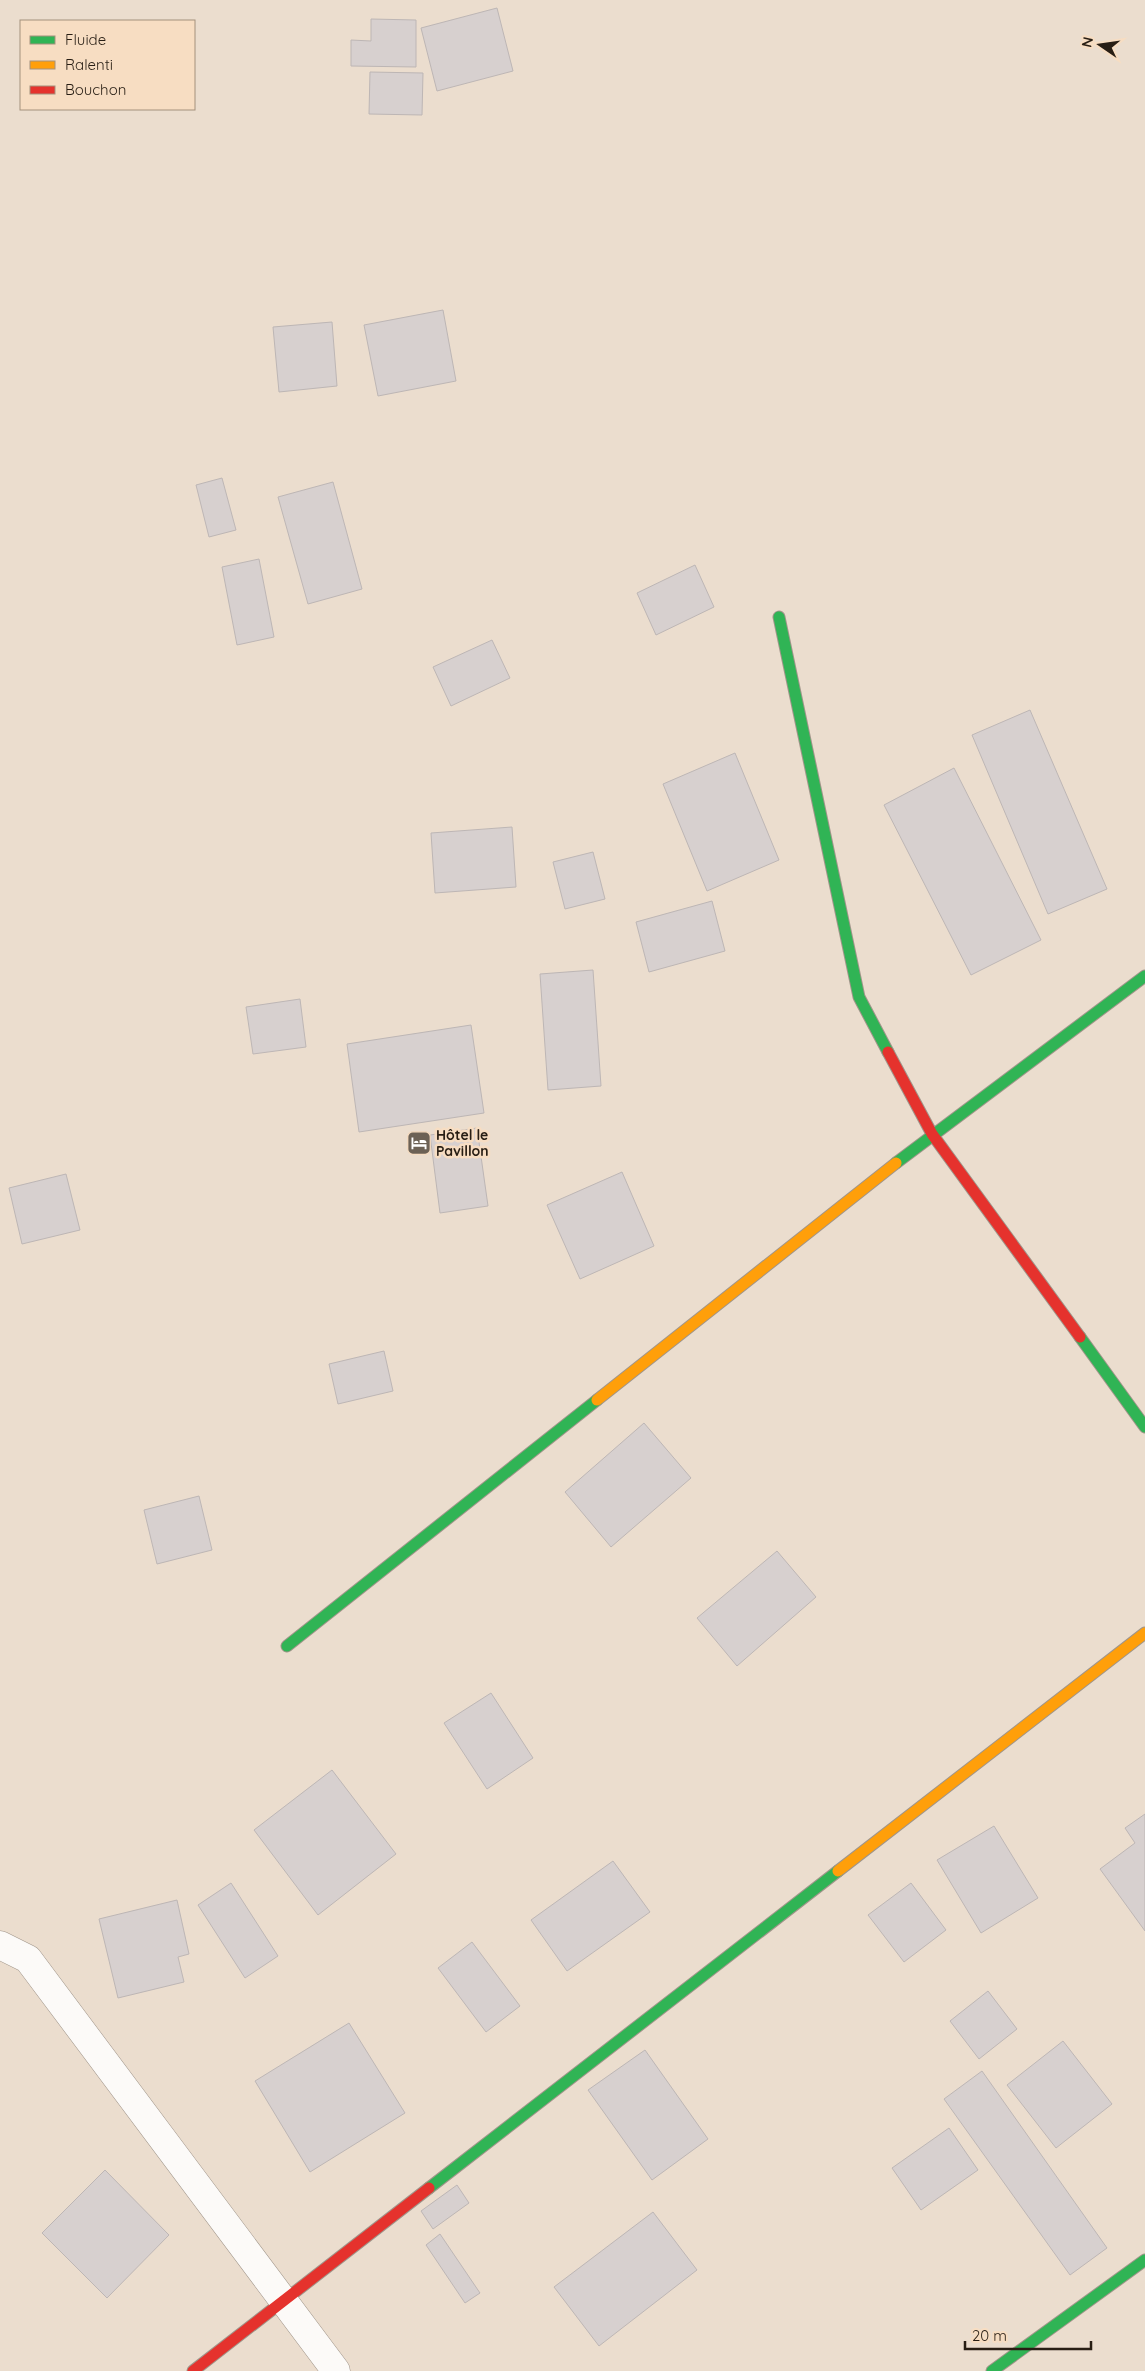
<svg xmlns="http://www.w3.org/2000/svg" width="1145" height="2371" font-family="Quicksand,sans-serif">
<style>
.building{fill:#d7d0cf;stroke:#bdb6b5}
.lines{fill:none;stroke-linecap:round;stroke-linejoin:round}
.street-casing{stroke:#a0958a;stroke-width:29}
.fast-casing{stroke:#a0958a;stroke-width:13}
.slow-casing{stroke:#a0958a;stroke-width:13}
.jam-casing{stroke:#a0958a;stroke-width:13}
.street{stroke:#fcfaf8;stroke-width:28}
.fast{stroke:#30b455;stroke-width:11}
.slow{stroke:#ff9f0a;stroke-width:11}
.jam{stroke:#e5322d;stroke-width:11}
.labels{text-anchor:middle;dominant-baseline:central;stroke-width:5;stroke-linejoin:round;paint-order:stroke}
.poi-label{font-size:14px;font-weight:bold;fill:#281e14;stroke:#f7ddc2;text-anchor:start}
</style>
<rect width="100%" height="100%" fill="#ebddce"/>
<g class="building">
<polygon points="497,8 513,71 437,91 421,28"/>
<polygon points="371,19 416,20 416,67 351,66 351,40 371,41"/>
<polygon points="370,72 423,73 422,115 369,114"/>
<polygon points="443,310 456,381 378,396 364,325"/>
<polygon points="332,322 337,386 279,392 273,327"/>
<polygon points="222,478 236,530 209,537 196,485"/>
<polygon points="333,482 362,589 308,604 278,497"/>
<polygon points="259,559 274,637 237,645 222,567"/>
<polygon points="695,565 714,607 656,635 637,593"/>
<polygon points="492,640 510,678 451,706 433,667"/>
<polygon points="1030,710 1107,889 1048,914 972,735"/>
<polygon points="735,753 779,860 707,891 663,784"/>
<polygon points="954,768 1041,940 971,975 884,805"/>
<polygon points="512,827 516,887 435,893 431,833"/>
<polygon points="593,852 605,899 565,909 553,862"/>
<polygon points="712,901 725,951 649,972 636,922"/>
<polygon points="593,970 601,1086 548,1090 540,974"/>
<polygon points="300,999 306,1047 253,1054 246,1007"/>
<polygon points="471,1025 484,1113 359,1132 347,1044"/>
<polygon points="477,1128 488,1206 440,1213 430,1135"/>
<polygon points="622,1172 654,1246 580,1279 547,1205"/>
<polygon points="66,1174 80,1230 22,1244 9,1188"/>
<polygon points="384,1351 393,1391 338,1404 329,1364"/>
<polygon points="644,1423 691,1478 611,1547 565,1492"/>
<polygon points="199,1496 212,1550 157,1564 144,1510"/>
<polygon points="777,1551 816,1597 737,1666 697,1618"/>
<polygon points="491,1693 533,1758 487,1789 444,1723"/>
<polygon points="332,1770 396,1854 318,1915 254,1830"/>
<polygon points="1145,1814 1145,1931 1100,1869 1135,1843 1125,1828"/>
<polygon points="994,1826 1038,1898 981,1933 937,1860"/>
<polygon points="613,1861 650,1912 567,1971 531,1920"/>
<polygon points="231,1883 278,1956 245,1978 198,1905"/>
<polygon points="911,1883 946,1930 904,1962 868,1915"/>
<polygon points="177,1900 189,1954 178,1957 184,1982 118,1998 99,1919"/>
<polygon points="472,1942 520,2006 486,2032 438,1968"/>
<polygon points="988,1991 1017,2029 979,2059 950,2021"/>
<polygon points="349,2023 405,2113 310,2172 255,2081"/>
<polygon points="1063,2041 1112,2104 1056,2148 1007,2085"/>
<polygon points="645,2050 708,2139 652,2180 588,2090"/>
<polygon points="982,2071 1107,2248 1070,2275 944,2099"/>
<polygon points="949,2128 978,2170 921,2210 892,2168"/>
<polygon points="105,2170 169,2235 107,2298 42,2233"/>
<polygon points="457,2185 469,2203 433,2229 421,2211"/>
<polygon points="653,2212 697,2270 599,2346 554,2287"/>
<polygon points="440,2234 480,2293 465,2303 426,2245"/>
</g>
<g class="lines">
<g class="street-casing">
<polyline id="street" points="0,1945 28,1959 336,2371"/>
</g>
<g class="fast-casing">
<g id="fast">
<polyline points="779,617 859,997 888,1052"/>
<polyline points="896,1163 1145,976"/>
<polyline points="1080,1337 1145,1427"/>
<polyline points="287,1646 597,1400"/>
<polyline points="429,2188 838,1871"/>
<polyline points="992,2371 1145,2260"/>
</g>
</g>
<g class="slow-casing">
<g id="slow">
<polyline points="597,1400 896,1163"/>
<polyline points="838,1871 1145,1633"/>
</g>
</g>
<g class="jam-casing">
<g id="jam">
<polyline points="888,1052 932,1134 1080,1337"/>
<polyline points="193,2371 429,2188"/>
</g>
</g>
<use href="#street" class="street"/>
<use href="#fast" class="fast"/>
<use href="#slow" class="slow"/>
<use href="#jam" class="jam"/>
</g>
<defs>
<g id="hotel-square" transform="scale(1.25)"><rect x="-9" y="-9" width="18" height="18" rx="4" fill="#6c6155" stroke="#f7ddc2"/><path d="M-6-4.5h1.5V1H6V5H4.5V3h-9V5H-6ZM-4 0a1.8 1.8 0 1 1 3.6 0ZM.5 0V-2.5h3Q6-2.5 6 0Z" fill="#fff"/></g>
</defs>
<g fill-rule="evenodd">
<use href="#hotel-square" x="419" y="1143"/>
</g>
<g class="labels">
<g class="poi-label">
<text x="436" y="1135">Hôtel le<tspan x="436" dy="16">Pavillon</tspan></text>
</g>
</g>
<rect x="20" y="20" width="175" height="90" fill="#f7ddc2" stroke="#a4917c"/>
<rect x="30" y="36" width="25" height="8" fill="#30b455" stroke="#a4917c"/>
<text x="65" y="45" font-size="15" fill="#281e14">Fluide</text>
<rect x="30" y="61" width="25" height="8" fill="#ff9f0a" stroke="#a4917c"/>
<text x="65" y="70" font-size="15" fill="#281e14">Ralenti</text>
<rect x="30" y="86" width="25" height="8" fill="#e5322d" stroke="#a4917c"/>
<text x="65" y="95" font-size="15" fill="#281e14">Bouchon</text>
<g transform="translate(1100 45) rotate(283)" stroke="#f7ddc2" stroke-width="4" paint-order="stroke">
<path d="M0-4L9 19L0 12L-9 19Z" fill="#281e14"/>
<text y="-8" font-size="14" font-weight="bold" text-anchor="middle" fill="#281e14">N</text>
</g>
<path d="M965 2341v8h126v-8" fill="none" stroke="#281e14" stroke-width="2.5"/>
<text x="972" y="2341" font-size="15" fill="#281e14" stroke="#f7ddc2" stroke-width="4" paint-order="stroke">20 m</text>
</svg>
